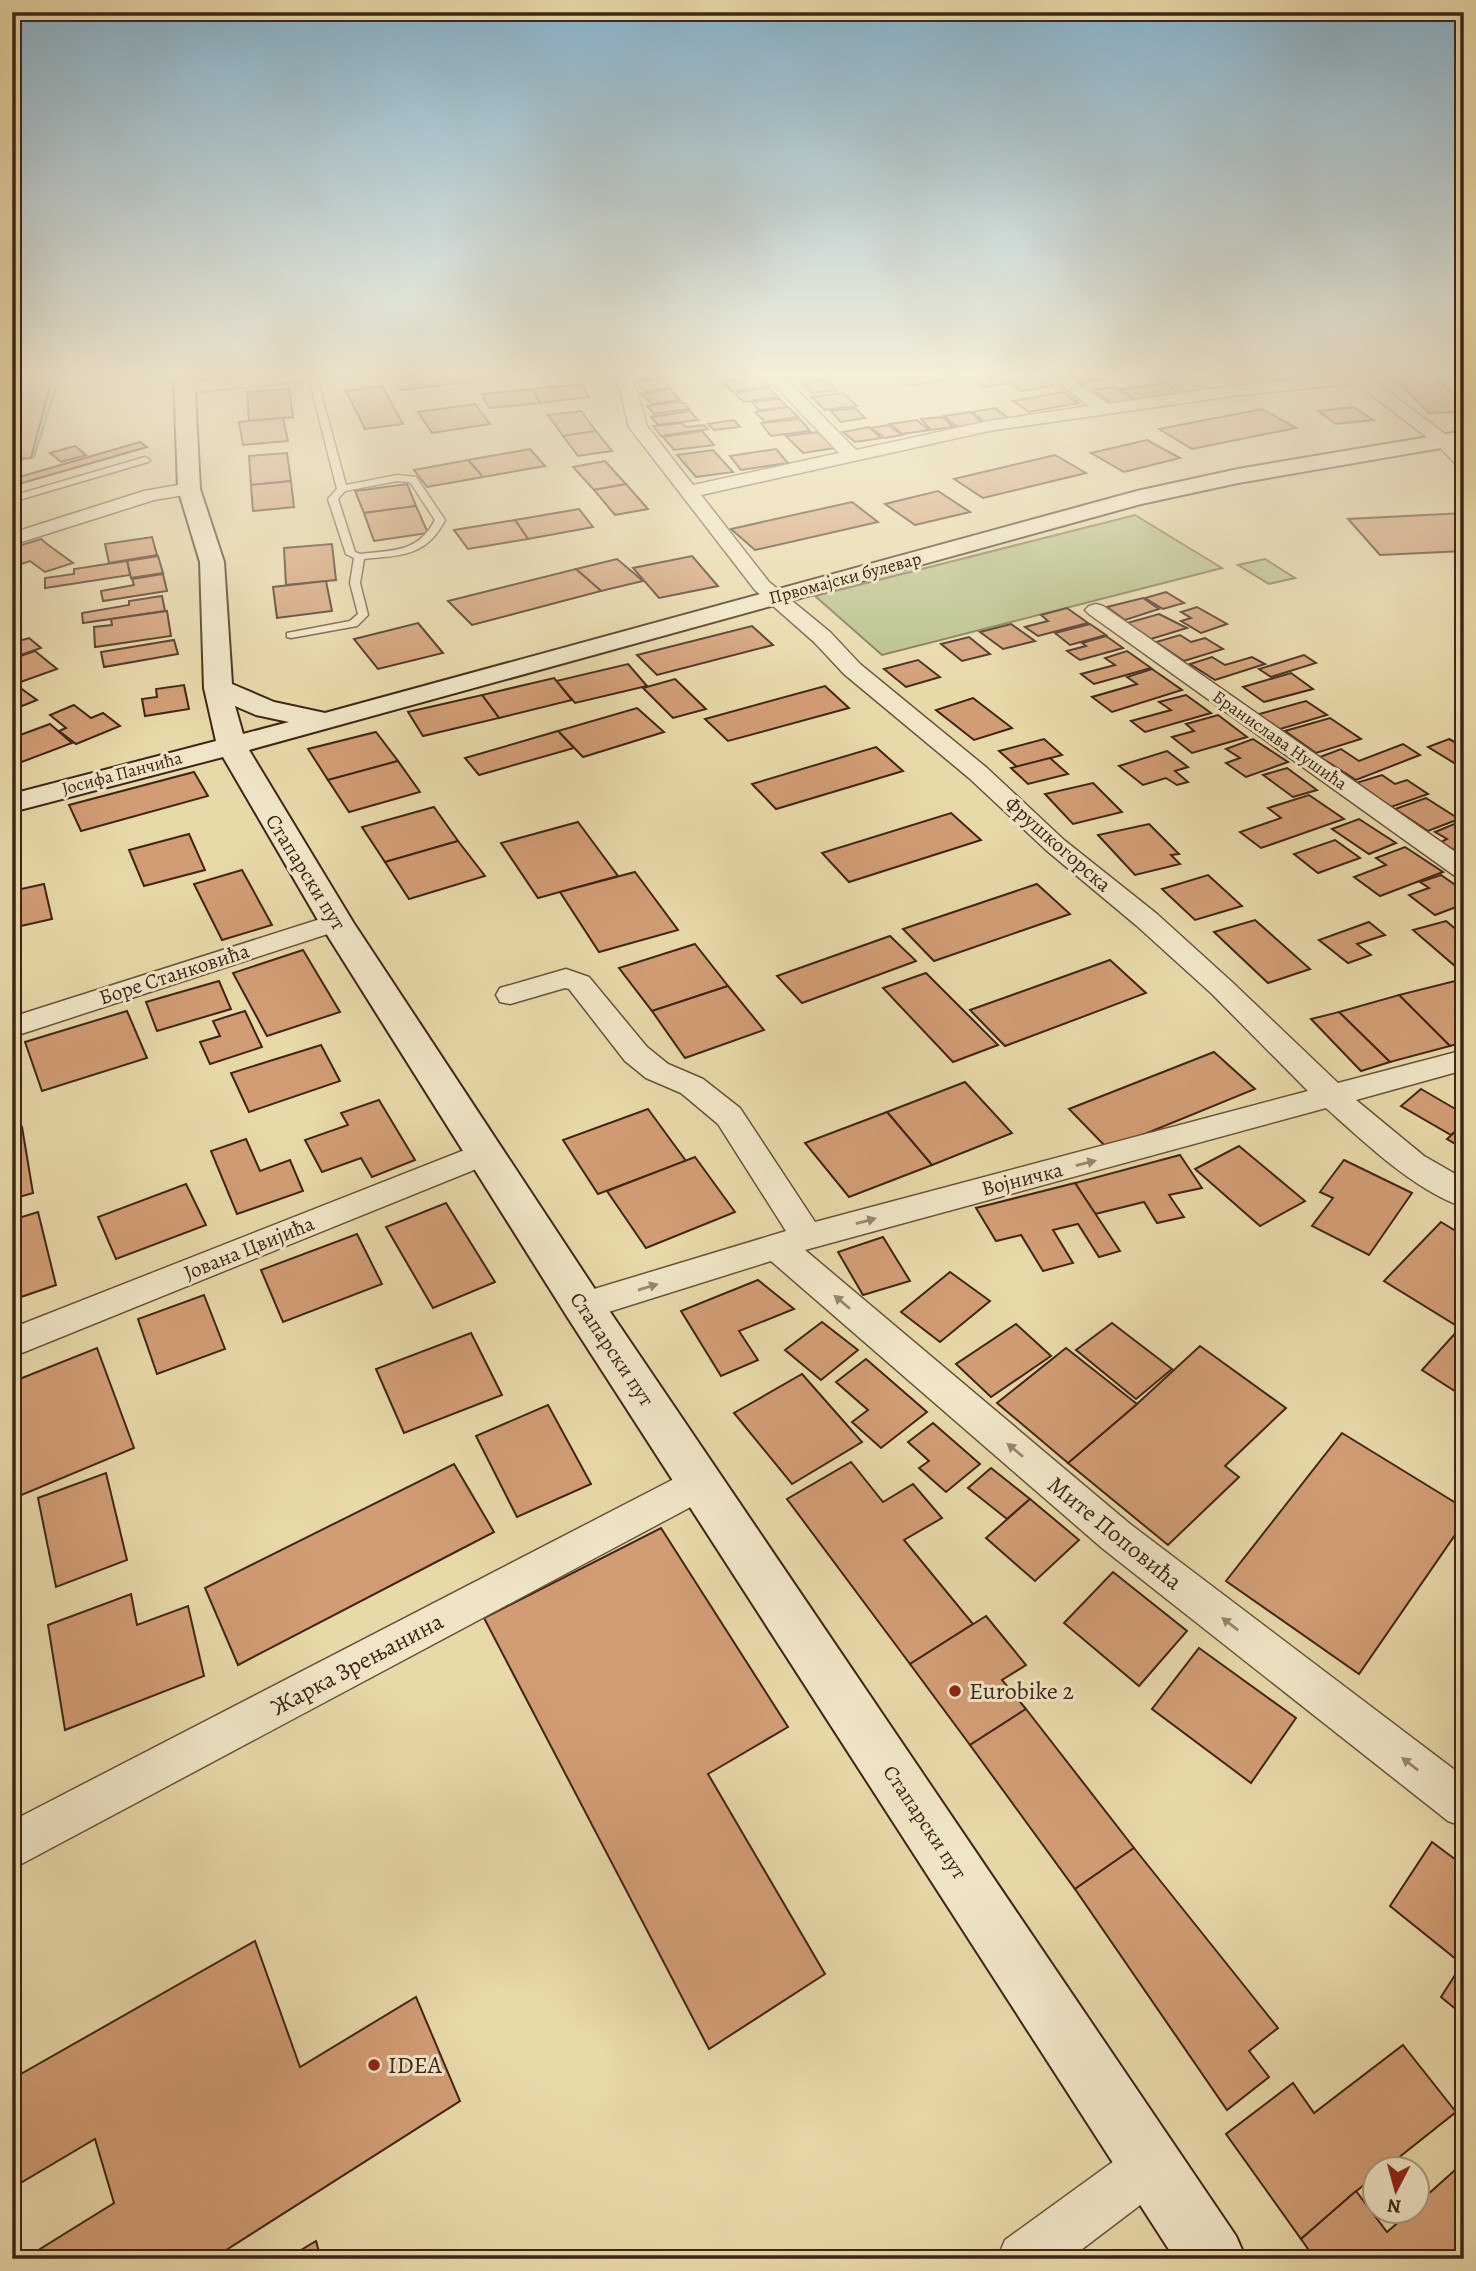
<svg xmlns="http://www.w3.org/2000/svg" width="1476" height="2271" font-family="Alegreya,serif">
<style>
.green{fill:#b6bf87;stroke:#7b7250;stroke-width:2}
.building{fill:#d29d75;stroke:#402518;stroke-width:2}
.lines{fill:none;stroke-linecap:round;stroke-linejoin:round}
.lane-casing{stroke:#6a523c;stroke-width:3}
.street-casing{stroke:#6a523c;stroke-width:3}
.secondary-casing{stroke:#402518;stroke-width:4}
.lane{fill:#f0e6c7;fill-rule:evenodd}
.street{fill:#f0e6c7;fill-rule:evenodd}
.secondary{fill:#f0e6c7;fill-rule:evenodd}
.oneway{fill:#988670}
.poi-dot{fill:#8f2418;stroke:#f0e6c7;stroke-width:2.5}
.labels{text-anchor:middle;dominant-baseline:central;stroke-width:6;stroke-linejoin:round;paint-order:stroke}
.far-street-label{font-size:18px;fill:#402518;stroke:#f0e6c7}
.street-label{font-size:21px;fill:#402518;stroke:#f0e6c7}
.near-street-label{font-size:24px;fill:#402518;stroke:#f0e6c7}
.near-poi-label{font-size:24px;fill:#402518;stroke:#f0e6c7;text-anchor:start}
</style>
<rect width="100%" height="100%" fill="#e8d9a9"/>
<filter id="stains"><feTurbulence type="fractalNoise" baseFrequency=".00286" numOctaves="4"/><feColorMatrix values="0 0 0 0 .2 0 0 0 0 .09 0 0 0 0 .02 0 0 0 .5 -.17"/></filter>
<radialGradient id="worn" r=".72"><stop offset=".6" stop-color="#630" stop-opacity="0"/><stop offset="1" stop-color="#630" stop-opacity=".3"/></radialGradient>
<g class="green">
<polygon points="12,375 60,375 34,457 12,461"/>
<polygon points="1135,515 1222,568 882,655 815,596"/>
<polygon points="1265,559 1295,578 1269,584 1238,565"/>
</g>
<g class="building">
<polygon points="12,375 53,375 31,458 12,459"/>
<polygon points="412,375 445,375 451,384 401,390 393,377"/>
<polygon points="445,375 504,375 506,377 451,384"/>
<polygon points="638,375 666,375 668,377 642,380"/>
<polygon points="799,375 829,375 832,378 805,381"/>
<polygon points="892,375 935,375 943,381 907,386"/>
<polygon points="1036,375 1053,386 1021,391 1005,380"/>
<polygon points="1070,375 1105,375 1110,378 1083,383"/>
<polygon points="1220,375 1252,375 1264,382 1237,386"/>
<polygon points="1258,375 1293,375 1297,377 1267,381"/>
<polygon points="1391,375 1433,375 1464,404 1464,412 1429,413"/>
<polygon points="759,377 770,386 733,392 722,382"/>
<polygon points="996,377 1006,384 985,387 975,381"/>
<polygon points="1190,377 1210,389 1187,392 1167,380"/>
<polygon points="662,379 670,388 645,392 637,382"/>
<polygon points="826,381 836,390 812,393 803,383"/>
<polygon points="1165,383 1180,393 1136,400 1121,389"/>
<polygon points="582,384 589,397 540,403 532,389"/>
<polygon points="382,386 403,424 365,429 346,391"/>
<polygon points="1115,387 1134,399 1111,403 1093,390"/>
<polygon points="769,388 778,397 743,402 735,393"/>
<polygon points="289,389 293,417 249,421 247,392"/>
<polygon points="532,389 540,403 489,408 482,394"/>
<polygon points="670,389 680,400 652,404 641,394"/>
<polygon points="1063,392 1079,403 1029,412 1013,401"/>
<polygon points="843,393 857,406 825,410 812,397"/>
<polygon points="780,399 787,407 759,410 752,402"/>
<polygon points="673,402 684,403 689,409 654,414 647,406"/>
<polygon points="475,404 490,424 432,433 418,412"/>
<polygon points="788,407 798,417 765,422 755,412"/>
<polygon points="1354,407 1373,420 1336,424 1318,411"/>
<polygon points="855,408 865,418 841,422 831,411"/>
<polygon points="995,408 1009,419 985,423 972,412"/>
<polygon points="1262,409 1296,428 1192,449 1159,429"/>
<polygon points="581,411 596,431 563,436 548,415"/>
<polygon points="690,411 698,420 658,425 651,417"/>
<polygon points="970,412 983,423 957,427 944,416"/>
<polygon points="943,417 953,427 931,430 921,419"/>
<polygon points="283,418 288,441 243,445 239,422"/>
<polygon points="800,419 810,431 771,436 761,423"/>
<polygon points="734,420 740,427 714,430 708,424"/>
<polygon points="917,420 929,430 902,434 890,424"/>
<polygon points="682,423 686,427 704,425 708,429 661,436 653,426"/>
<polygon points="888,425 902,435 885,438 871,428"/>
<polygon points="869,427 881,438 855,442 843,432"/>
<polygon points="596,431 612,451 578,456 563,436"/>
<polygon points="702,431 714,445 674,450 663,437"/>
<polygon points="818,432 835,448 803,453 786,436"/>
<polygon points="1147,440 1180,458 1124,472 1091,453"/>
<polygon points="140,442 147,447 12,486 12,479"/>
<polygon points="75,446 86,455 61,462 50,453"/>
<polygon points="530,449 545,466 483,477 468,460"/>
<polygon points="776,449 788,463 741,470 730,456"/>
<polygon points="713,450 733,472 696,477 677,455"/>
<polygon points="287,453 291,481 251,485 249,456"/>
<polygon points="1055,455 1086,473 983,498 954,479"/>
<polygon points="468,460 483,477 427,487 414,470"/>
<polygon points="605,461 626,484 594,490 573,467"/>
<polygon points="291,481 294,507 253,511 251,485"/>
<polygon points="407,484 416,506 364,513 355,491"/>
<polygon points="626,484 648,509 615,515 594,490"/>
<polygon points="938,491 970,512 915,525 885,504"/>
<polygon points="852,502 878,522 755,550 731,529"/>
<polygon points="416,506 428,533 374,541 364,513"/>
<polygon points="579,509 593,527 528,539 515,520"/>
<polygon points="1464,513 1464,551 1380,555 1348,519"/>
<polygon points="515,520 528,539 468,549 454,530"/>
<polygon points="152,537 157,555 109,563 105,544"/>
<polygon points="41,539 47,544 73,563 45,572 30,561 12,567 12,548"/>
<polygon points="332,544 336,580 286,585 284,548"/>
<polygon points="158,556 163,573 131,578 127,561"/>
<polygon points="692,556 718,586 659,598 633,568"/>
<polygon points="617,559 643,581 601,591 576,569"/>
<polygon points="127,561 130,575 45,588 45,578 74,574 74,569"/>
<polygon points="576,569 601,591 472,625 448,601"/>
<polygon points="163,574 167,591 103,601 101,591 134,585 132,579"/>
<polygon points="326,581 332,611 277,618 273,587"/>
<polygon points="1166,592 1184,603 1163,609 1145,598"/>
<polygon points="162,596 165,611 83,623 82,613 129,605 129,601"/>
<polygon points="1143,598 1159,609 1125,620 1107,607"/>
<polygon points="1197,607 1227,624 1201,633 1181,621 1191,618 1181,612"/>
<polygon points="1067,608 1088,623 1038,636 1025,627 1048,621 1041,615"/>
<polygon points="167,611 171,636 95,647 94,627 112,625 111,619"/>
<polygon points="1159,614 1187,628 1151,639 1127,623"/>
<polygon points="418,623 443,653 378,669 354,639"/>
<polygon points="1011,624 1035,641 1003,649 980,632"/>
<polygon points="1090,624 1106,635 1070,645 1055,633"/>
<polygon points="752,626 773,645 657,675 637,655"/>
<polygon points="1180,635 1191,642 1205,638 1223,649 1184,661 1156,642"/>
<polygon points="1106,636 1123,648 1080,660 1067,651 1086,646 1082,643"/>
<polygon points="969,637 990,654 962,661 941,644"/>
<polygon points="29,638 41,648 12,658 12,643"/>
<polygon points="174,640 178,654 104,667 101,652"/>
<polygon points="35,651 57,669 12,685 12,659"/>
<polygon points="1127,651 1151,668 1094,684 1081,674 1115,665 1105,658"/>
<polygon points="1304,655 1316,663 1271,677 1259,669"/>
<polygon points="1212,657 1225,665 1252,657 1265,664 1215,680 1190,664"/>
<polygon points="918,660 940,677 906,687 884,669"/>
<polygon points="628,664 647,686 575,703 556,681"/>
<polygon points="1152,669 1182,690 1112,712 1092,697 1137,684 1127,677"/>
<polygon points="1291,673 1313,689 1264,702 1243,687"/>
<polygon points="554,678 572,700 499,718 482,695"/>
<polygon points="675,679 706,709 673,718 643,688"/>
<polygon points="184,685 189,709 145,716 142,699 157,697 156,689"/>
<polygon points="825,686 849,708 728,741 705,719"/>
<polygon points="19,687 37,700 12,710 12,689"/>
<polygon points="482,695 499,718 423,736 408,712"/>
<polygon points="1186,695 1211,713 1145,732 1131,721 1171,710 1159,702"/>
<polygon points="973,698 1012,728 974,740 936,710"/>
<polygon points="1306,701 1327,715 1277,730 1256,715"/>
<polygon points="74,705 91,718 103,713 120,726 76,744 59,731 66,728 50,715"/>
<polygon points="637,708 664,732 583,757 558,731"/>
<polygon points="1218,715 1247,737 1192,753 1172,737 1194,731 1186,724"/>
<polygon points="1330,718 1361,739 1316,753 1285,731"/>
<polygon points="50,724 72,743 19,763 12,757 12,738"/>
<polygon points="558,731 574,748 479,775 465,758"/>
<polygon points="376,732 398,761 328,780 308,749"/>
<polygon points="1044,739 1062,755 1017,767 999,751"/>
<polygon points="1253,739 1288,762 1246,777 1226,763 1240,758 1226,749"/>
<polygon points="1449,739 1464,747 1464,769 1428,747"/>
<polygon points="1403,744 1420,755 1356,780 1320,757 1341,749 1359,761"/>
<polygon points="876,747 903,771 776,809 752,784"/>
<polygon points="1167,751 1188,767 1175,771 1188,782 1177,785 1166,778 1143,785 1119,766"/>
<polygon points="1050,758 1068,774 1028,784 1011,768"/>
<polygon points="398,761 420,792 349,812 328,780"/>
<polygon points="1287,768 1317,790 1293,797 1263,775"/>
<polygon points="194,772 208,796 81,831 69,805"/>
<polygon points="1382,775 1395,784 1407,780 1428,794 1391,807 1356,783"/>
<polygon points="1093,783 1122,812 1073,824 1045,794"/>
<polygon points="1309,795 1344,819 1261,848 1240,832 1281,818 1268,808"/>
<polygon points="1426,798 1459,819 1428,831 1395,809"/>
<polygon points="434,807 458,841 385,862 362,827"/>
<polygon points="951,813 981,840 849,882 822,853"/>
<polygon points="1359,819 1396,843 1369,854 1332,829"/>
<polygon points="578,822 618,876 538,898 501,843"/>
<polygon points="1459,822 1464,825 1464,856 1441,842 1447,839 1435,832"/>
<polygon points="1149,824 1179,854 1171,855 1180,864 1135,875 1098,835"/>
<polygon points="189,834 205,870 144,886 129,850"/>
<polygon points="1335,840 1360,858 1318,873 1294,854"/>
<polygon points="458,841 485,876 409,899 385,862"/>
<polygon points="1405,847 1443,872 1380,896 1354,877 1386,865 1376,858"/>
<polygon points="242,870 272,925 222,940 194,884"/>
<polygon points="635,872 678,930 599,952 560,892"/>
<polygon points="1208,875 1242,906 1195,920 1162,889"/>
<polygon points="1441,875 1464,891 1464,904 1435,915 1409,895 1429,888 1420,882"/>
<polygon points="44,884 52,919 12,928 12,891"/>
<polygon points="1037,884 1070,914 934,961 903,929"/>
<polygon points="1255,920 1310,969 1268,983 1214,932"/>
<polygon points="1446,921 1464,936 1464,963 1455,966 1413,930"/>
<polygon points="1369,922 1385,935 1357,944 1371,955 1348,963 1319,940"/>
<polygon points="890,936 916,961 802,1003 777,976"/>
<polygon points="695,944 728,986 652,1011 619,968"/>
<polygon points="303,950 340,1012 267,1036 233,973"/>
<polygon points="1110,960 1146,993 1005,1046 970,1010"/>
<polygon points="926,973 998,1045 953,1062 883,988"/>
<polygon points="1463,979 1464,1042 1450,1046 1399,995"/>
<polygon points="219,981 231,1009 157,1031 146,1002"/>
<polygon points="728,986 764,1030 685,1058 652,1011"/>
<polygon points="1399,995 1450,1046 1390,1062 1339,1012"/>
<polygon points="127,1011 147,1058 42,1091 25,1042"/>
<polygon points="245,1011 262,1047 210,1064 200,1042 220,1036 213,1021"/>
<polygon points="1339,1012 1390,1062 1361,1071 1311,1019"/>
<polygon points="321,1045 340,1081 249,1112 231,1073"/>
<polygon points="1214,1052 1255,1089 1108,1149 1069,1109"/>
<polygon points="965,1082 1012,1133 932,1165 887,1112"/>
<polygon points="1421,1089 1464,1114 1464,1124 1451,1135 1401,1106"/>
<polygon points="379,1100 415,1160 372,1177 361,1158 322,1172 305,1140 348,1125 341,1113"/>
<polygon points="648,1109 686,1161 598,1194 563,1140"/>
<polygon points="887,1112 932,1165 849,1197 805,1143"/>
<polygon points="1464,1124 1464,1149 1447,1139"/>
<polygon points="22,1127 33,1193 12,1199 12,1129"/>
<polygon points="246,1139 260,1171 290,1160 303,1191 237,1214 211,1151"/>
<polygon points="1239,1146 1305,1201 1260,1226 1195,1169"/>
<polygon points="1180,1155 1202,1188 1169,1195 1184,1217 1157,1223 1144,1202 1095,1214 1075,1183"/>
<polygon points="695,1157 735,1212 646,1248 607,1191"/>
<polygon points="1344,1160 1412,1193 1369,1255 1312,1226 1333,1198 1320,1192"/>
<polygon points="1075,1183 1120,1251 1099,1257 1078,1224 1053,1230 1073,1263 1043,1271 1021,1235 996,1241 976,1208"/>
<polygon points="186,1184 206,1225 116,1259 98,1217"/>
<polygon points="446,1203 495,1282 433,1308 386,1227"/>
<polygon points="38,1212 56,1285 12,1300 12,1220"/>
<polygon points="1441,1222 1464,1236 1464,1397 1422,1370 1460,1328 1384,1281"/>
<polygon points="357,1234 382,1284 283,1322 261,1270"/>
<polygon points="883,1237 910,1281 863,1295 838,1252"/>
<polygon points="950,1272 990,1301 940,1342 901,1312"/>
<polygon points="758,1280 794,1309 739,1331 758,1360 721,1376 681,1311"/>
<polygon points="204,1295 225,1349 157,1374 138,1319"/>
<polygon points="822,1322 858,1350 821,1380 785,1350"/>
<polygon points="1112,1323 1172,1369 1136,1399 1076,1350"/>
<polygon points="1016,1324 1051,1356 991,1397 956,1364"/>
<polygon points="471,1333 502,1395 404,1433 376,1369"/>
<polygon points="1200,1346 1286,1408 1225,1466 1239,1477 1168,1545 1068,1463 1137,1404"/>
<polygon points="97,1348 134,1448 12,1499 12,1382"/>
<polygon points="1066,1348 1137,1404 1068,1463 997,1403"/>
<polygon points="866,1359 927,1412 881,1448 852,1422 868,1410 836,1382"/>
<polygon points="802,1374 862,1442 792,1484 734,1413"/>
<polygon points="548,1405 591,1484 517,1517 476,1436"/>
<polygon points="933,1423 980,1464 946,1492 919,1468 929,1461 908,1442"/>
<polygon points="1342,1433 1464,1508 1464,1522 1359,1674 1226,1581"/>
<polygon points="851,1462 883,1502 913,1484 942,1518 904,1540 973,1624 910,1664 787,1499"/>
<polygon points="454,1464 494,1532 238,1665 205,1588"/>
<polygon points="991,1468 1030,1499 1007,1519 968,1488"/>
<polygon points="106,1473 127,1560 56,1587 38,1498"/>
<polygon points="1030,1499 1079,1540 1035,1581 986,1538"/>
<polygon points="661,1528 788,1727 708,1774 825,1974 709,2049 484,1618"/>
<polygon points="1113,1572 1187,1631 1139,1686 1064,1623"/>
<polygon points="131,1594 137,1625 188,1606 204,1676 65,1730 48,1625"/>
<polygon points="986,1616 1026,1665 1002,1680 1026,1709 970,1745 910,1664"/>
<polygon points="1199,1648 1296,1718 1251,1783 1152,1709"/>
<polygon points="1026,1709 1134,1848 1075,1889 970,1745"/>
<polygon points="1432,1842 1464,1866 1464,2016 1441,1997 1462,1964 1390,1906"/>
<polygon points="1134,1848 1278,2028 1249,2051 1269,2077 1227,2110 1075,1889"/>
<polygon points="255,1941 300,2067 416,1997 460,2101 212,2259 24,2259 114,2203 95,2139 12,2188 12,2079"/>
<polygon points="1403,2045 1456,2112 1383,2170 1374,2170 1374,2176 1301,2239 1226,2134 1293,2083 1314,2113"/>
<polygon points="1464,2162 1464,2259 1315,2259 1301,2239 1356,2191 1387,2232 1410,2212 1416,2212 1416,2205"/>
<polygon points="316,2241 321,2259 286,2259"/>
</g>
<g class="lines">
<g class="lane-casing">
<g id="lane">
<path d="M308 375H316L346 485 397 475 416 477 445 520C426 557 401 555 364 559L360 583 368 615 357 626 291 638 287 637V633L350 621 358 614 350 583 354 558 346 554 328 499 337 489ZM397 481 410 482 435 520C418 553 393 550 360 554L355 552 338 499 345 491Z"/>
<polygon points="145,457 150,460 148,462 12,502 12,496"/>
</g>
</g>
<g class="street-casing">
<g id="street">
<polygon points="266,375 320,375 312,380 184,393 176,388 184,383"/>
<path d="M616 375H632L647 426 693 485 839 453 765 375H782L856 450 989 421 1089 406 1048 375H1066L1108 404 1232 386 1366 375 1448 436 1464 452V467L1458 466 1436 444 1356 383 1232 396 989 431 701 495 769 582 830 632 860 664 987 768 1064 840 1157 914 1232 982 1338 1083 1464 1050V1070L1356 1100 1424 1156 1464 1179V1207C1416 1192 1363 1141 1326 1108L805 1250 1130 1524 1464 1777V1827L1448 1821 1102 1548 771 1261 583 1320 571 1316 566 1306 571 1296 786 1231 718 1124 681 1093 646 1078 625 1061 569 989 565 988 510 1004 500 1002 496 995 500 988 566 969 589 977 647 1047 668 1064 703 1079 740 1108 815 1222 1308 1091 1212 994 1137 926 1046 850 969 778 844 674 814 642 755 590 629 427Z"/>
<polygon points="189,483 196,485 198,489 196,493 154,500 12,545 12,533 144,491"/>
<polygon points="1096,604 1103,606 1464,858 1464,878 1455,876 1089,614 1085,610 1089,606"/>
<polygon points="336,914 346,916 350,922 346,928 12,1037 12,1017"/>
<polygon points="485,1142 496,1145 501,1153 496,1161 12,1357 12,1328"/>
<polygon points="701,1465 715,1470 720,1482 715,1494 12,1869 12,1821"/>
<polygon points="1150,2140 1168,2148 1176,2166 1168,2184 1069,2259 997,2259 1005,2240 1132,2148"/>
</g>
</g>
<g class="secondary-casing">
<path id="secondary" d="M174 375H194L200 489 224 562 232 684 274 702 325 713 1137 491 1238 469 1464 431V444L1238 483 1141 504 249 750 353 922 598 1294 1236 2236 1246 2259H1175L568 1318 319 922 223 757 12 812V794L216 741 204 688 200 562 178 489ZM235 706 256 715 289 722 243 734Z"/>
</g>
<use href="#lane" class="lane"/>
<use href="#street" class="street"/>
<use href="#secondary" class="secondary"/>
</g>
<defs><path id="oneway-solid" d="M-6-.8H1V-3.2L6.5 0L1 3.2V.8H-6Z" transform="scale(1.75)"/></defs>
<g class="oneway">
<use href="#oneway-solid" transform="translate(1086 1163) rotate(-14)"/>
<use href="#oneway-solid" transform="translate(866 1221) rotate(-15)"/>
<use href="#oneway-solid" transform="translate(648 1287) rotate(-17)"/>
<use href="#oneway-solid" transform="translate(842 1302) rotate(-140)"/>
<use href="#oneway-solid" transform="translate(1015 1450) rotate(-140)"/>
<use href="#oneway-solid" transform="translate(1230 1624) rotate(-142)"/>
<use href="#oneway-solid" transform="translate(1410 1764) rotate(-142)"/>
</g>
<linearGradient id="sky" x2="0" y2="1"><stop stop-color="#88b6d2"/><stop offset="0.54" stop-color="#f5eed8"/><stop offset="1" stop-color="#f5eed8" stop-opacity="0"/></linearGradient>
<rect width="1476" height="693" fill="url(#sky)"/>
<g class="poi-dot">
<circle cx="955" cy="1691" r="7"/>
<circle cx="374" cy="2065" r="7"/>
</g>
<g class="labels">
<g class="far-street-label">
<text transform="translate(845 578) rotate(-15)">Првомајски булевар</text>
<text transform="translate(1280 740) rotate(35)">Бранислава Нушића</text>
<text transform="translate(122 773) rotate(-15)">Јосифа Панчића</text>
</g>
<g class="street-label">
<text transform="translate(1058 844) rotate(41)">Фрушкогорска</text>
<text transform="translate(306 872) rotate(58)">Стапарски пут</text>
<text transform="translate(174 974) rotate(-18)">Боре Станковића</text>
<text transform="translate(1022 1179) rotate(-14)">Војничка</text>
<text transform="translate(249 1248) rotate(-22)">Јована Цвијића</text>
<text transform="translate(612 1349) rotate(56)">Стапарски пут</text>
<text transform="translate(925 1822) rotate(56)">Стапарски пут</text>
</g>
<g class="near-street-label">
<text transform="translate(1115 1533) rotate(39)">Мите Поповића</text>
<text transform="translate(357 1664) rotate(-28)">Жарка Зрењанина</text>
</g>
<g class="near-poi-label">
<text x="969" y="1691">Eurobike 2</text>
<text x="388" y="2065">IDEA</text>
</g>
</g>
<rect width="1476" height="2271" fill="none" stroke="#e8d9a9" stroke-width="42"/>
<rect x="14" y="14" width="1448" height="2243" fill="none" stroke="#402518" stroke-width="3.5"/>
<rect x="21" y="21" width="1434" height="2229" fill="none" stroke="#402518" stroke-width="2"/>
<g transform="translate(1396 2190) rotate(186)"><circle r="33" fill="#f0e6c7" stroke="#aa9981" stroke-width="2"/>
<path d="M0-5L12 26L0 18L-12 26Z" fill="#8f2418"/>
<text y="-10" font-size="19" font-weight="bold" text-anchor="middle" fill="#402518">N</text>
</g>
<rect width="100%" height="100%" filter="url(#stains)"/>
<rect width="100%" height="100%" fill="url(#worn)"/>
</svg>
